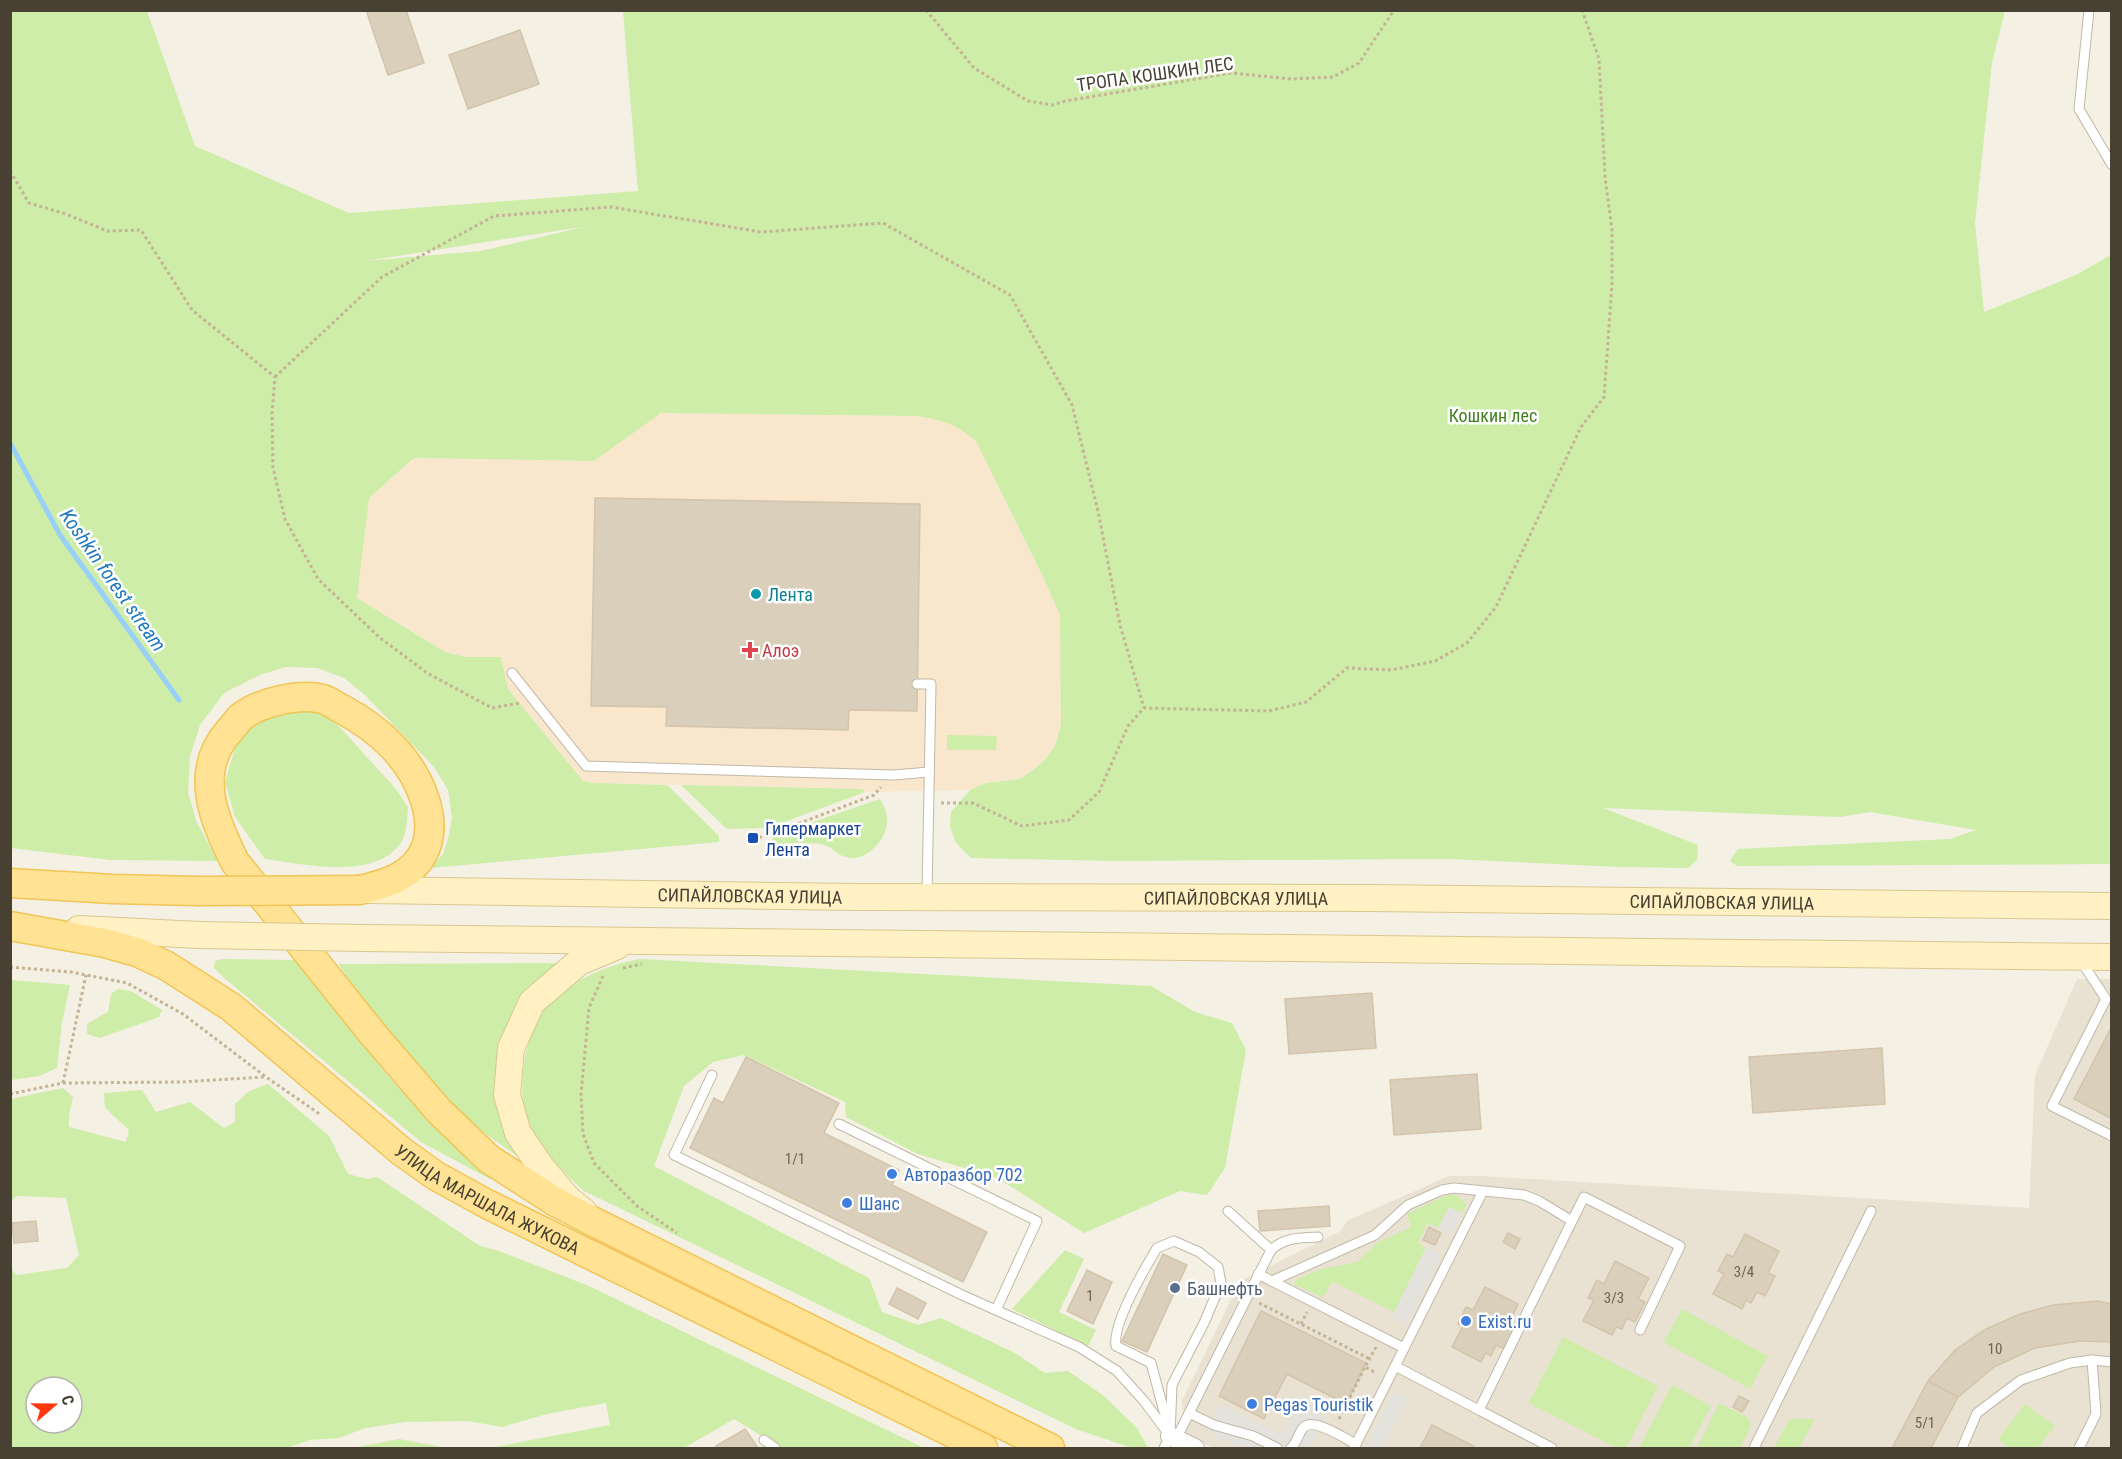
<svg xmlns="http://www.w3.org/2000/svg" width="2122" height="1459" font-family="'Roboto Condensed',sans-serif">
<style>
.residential{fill:#e9e2d2}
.commercial{fill:#f9e7cd}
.green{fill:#cdeda8;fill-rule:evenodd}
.parking{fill:#e4e2dd}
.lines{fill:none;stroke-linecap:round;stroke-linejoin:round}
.stream{stroke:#99d0f8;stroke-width:5}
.building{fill:#dacfbb;stroke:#d3c4ab;stroke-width:1.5}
.service-casing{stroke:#c1b8a6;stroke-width:11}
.minor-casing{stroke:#c1b8a6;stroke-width:20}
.secondary-casing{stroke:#d9c78f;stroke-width:28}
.primary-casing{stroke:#f1c556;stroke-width:31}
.path{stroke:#c4b495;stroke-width:3;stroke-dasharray:3 3;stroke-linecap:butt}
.service{stroke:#fff;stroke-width:9}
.minor{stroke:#fff;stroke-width:18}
.secondary{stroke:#fff1c4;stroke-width:26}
.primary{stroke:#ffe293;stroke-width:28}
.secondary-bridge-casing{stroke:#d9c78f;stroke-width:28;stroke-linecap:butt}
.primary-bridge-casing{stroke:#f1c556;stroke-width:31;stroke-linecap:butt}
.secondary-bridge{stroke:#fff1c4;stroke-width:26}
.primary-bridge{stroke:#ffe293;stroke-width:28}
.culture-dot{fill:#0f9aa8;stroke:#fff;stroke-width:2}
.health-dot{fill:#e0444e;stroke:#fff;stroke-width:2}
.transit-dot{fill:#1a4fb4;stroke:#fff;stroke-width:2}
.shop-dot{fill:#3f7fe0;stroke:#fff;stroke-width:2}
.service-dot{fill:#5c6f8a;stroke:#fff;stroke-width:2}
.labels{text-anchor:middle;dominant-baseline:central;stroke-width:5;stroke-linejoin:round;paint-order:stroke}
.number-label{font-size:15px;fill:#6c6455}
.street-label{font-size:18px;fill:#474033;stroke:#fff}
.park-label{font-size:18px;fill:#438020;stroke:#fff}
.culture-label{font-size:18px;fill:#0d838f;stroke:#fff;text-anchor:start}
.health-label{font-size:18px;fill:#be3a42;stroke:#fff;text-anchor:start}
.transit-label{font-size:18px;fill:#164399;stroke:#fff;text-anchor:start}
.shop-label{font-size:18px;fill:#366cbe;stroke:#fff;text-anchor:start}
.service-label{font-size:18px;fill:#4e5e75;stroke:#fff;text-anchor:start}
.water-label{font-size:20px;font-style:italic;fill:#207abf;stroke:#fff}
</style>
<rect width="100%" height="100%" fill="#f4f0e4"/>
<polygon class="residential" points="2077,979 2111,979 2111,1448 1213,1448 1186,1435 1182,1401 1240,1281 1341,1231 1347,1221 1449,1176 1481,1176 2029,1208 2035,1075"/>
<polygon class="commercial" points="660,413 917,416 940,419 961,428 976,441 1045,581 1060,615 1061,725 1055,746 1045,760 1020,779 986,783 970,790 865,792 862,789 594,783 583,781 508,689 501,657 465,657 445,652 357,598 369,498 415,458 594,461"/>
<g class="green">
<path d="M11 10 147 11 195 146 349 213 638 191 623 11H2005L1992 63 1975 223 1984 312 2076 275 2111 255V864L1737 866 1730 861 1738 849 1950 839 1976 830 1870 812 1840 817 1603 808 1698 845 1697 860 1688 868 1618 867 1450 859 1116 861 971 858 956 843 950 827 951 812 970 790 986 783 1020 779 1034 769 1045 760 1055 746 1061 725 1060 615 1045 581 976 441C956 424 942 420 917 416L661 413 594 461 414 458 369 498 357 598 445 652 465 657H501L508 689 583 781 594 783 667 785 719 836V842L431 868 443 854 449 835 452 818 448 790 434 767 365 695 344 678 317 668 285 667 260 675 224 693 200 725 190 756 188 793 197 823 218 861 110 860 11 848ZM583 227 481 251 365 261 582 227Z"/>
<path d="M294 705 325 711 395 788 408 807C407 817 407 831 403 839 380 882 303 864 265 859L235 817 225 782 237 741 259 718Z"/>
<polygon points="947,735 997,736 996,750 947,750"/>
<polygon points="681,785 862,789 865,792 768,828 727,829"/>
<path d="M880 799C891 816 889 834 874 848 868 853 861 858 853 858 836 857 836 849 824 845 815 842 785 844 773 844L772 836Z"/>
<polygon points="222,959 296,960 387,1075 424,1115 492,1176 490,1179 421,1142 223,977 214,968 215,961"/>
<path d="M639 959 1151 986 1195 1012 1232 1023 1246 1050 1225 1168 1207 1195 1180 1191 1084 1233 997 1178 918 1154 846 1117 845 1102 744 1055 713 1062 684 1086 654 1166 869 1278 882 1312 918 1325 941 1318 1015 1353 1045 1373 1068 1371 1104 1396 1137 1428 1148 1448H1132L1076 1429 584 1191C559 1168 534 1144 525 1110 521 1097 522 1079 524 1065 526 1048 531 1028 541 1013 563 983 604 966 639 959Z"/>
<path d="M567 963 504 1045 522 1159C510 1151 498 1143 487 1135 430 1088 380 1024 338 964Z"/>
<polygon points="11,980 70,985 62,1022 57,1068 39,1076 11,1080"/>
<polygon points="118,989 131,991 162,1010 159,1017 100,1038 87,1034 87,1024 108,1012 111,994"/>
<path d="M268 1084 329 1136 348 1174 367 1179 377 1177 480 1246 499 1251 589 1286 924 1448H782L734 1419 684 1448H490L610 1425 606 1403 547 1414 502 1427 468 1421 405 1422 365 1428 339 1438 310 1440 287 1448H11L10 1268 17 1275 67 1268 79 1255 66 1198 17 1196 11 1201V1099L63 1088 73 1097 69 1115V1127L126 1142 129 1130 105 1108 104 1093 142 1090 156 1112 190 1102 224 1128 235 1122V1104L249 1091ZM36 1387H72V1423H36Z"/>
<polygon points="1447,1195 1455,1195 1463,1200 1466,1206 1462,1213 1449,1207 1438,1228 1428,1223 1418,1243 1426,1248 1394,1312 1334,1282 1331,1283 1325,1295 1322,1297 1294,1284 1295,1280 1322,1269 1357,1262 1377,1243 1411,1227 1407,1214"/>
<polygon points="1065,1250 1084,1259 1059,1312 1096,1330 1088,1346 1012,1309"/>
<polygon points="1682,1309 1768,1356 1750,1389 1664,1342"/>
<polygon points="1563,1337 1658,1386 1626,1448 1617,1448 1529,1403"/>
<polygon points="1672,1385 1711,1406 1689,1448 1639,1448"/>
<polygon points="1719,1403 1747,1417 1751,1426 1740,1448 1697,1448"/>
<polygon points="2025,1404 2055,1426 2038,1448 2010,1448 1998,1439"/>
<polygon points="1789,1419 1815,1419 1799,1448 1774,1448"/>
<polygon points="399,1439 447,1448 352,1448"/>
</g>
<g class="parking">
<polygon points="1449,1207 1462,1213 1451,1235 1438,1228"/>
<polygon points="1426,1248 1441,1255 1407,1324 1392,1317"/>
<polygon points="1394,1391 1408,1398 1382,1448 1365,1448"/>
<polygon points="1299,1404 1326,1417 1310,1448 1241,1448 1207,1432 1221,1405 1282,1436"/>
</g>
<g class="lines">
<polyline class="stream" points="10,443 60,535 179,700"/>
</g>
<g class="building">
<polygon points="366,10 406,10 424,63 388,75"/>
<polygon points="520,30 539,84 468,109 449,55"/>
<polygon points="595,498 920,504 917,711 849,710 848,730 666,726 667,707 591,706"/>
<polygon points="1372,993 1376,1048 1289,1054 1285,999"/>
<polygon points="2112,1026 2112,1119 2074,1099"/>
<polygon points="1882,1048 1885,1104 1753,1113 1749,1057"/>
<polygon points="746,1057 839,1103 824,1133 899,1170 892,1185 987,1232 963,1282 690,1148 714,1098 723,1103"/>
<polygon points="1477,1074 1481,1129 1394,1135 1390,1080"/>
<polygon points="1329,1206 1330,1226 1260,1231 1258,1211"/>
<polygon points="36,1221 38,1241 14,1243 12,1223"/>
<polygon points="1429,1227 1441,1233 1435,1245 1423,1240"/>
<polygon points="1508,1233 1520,1239 1515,1249 1503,1242"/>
<polygon points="1745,1234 1779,1251 1768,1273 1775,1276 1765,1296 1757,1292 1751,1303 1746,1300 1742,1309 1713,1294 1724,1274 1718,1271 1727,1254 1733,1257"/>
<polygon points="1163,1254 1187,1265 1147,1352 1122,1341"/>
<polygon points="1615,1261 1649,1278 1638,1299 1645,1302 1635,1322 1627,1318 1622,1329 1616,1327 1612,1335 1583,1321 1594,1300 1588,1298 1597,1280 1604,1284"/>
<polygon points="1087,1270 1112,1282 1093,1324 1067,1311"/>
<polygon points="1485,1287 1518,1304 1508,1325 1515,1329 1505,1349 1496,1345 1491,1356 1486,1353 1481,1362 1452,1347 1463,1326 1458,1324 1466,1307 1473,1310"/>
<polygon points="897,1288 926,1303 918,1319 889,1304"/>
<polygon points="2098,1301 2112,1304 2112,1342 2080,1341 2035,1348 1994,1367 1958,1397 1928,1381 1955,1350 1986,1329 2020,1314 2053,1305"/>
<polygon points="1261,1311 1366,1363 1346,1404 1287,1374 1264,1419 1219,1396"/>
<polygon points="1928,1381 1958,1397 1931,1448 1892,1448"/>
<polygon points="1739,1396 1749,1401 1742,1412 1733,1407"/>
<polygon points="1432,1425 1475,1447 1474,1448 1420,1448"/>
<polygon points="745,1429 758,1448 717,1448 716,1446"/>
</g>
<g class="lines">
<g class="service-casing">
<g id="service">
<polyline points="2089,10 2079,109 2112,165"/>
<polyline points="512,673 586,766 894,775 929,772"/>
<polyline points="917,684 931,684 927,894"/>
<polyline points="2081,961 2106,999 2052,1106 2112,1136"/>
<polyline points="712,1075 674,1155 962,1295 1079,1347 1117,1371 1144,1401 1170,1436"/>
<polyline points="839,1124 1037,1221 996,1310"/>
<polyline points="1228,1211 1271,1250"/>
<polyline points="1572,1221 1584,1197 1680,1246 1640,1330"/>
<polyline points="1258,1274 1404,1348"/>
<polyline points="1272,1281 1375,1235 1408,1205 1442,1190 1454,1188 1524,1195 1539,1201 1572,1221 1479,1410 1552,1448"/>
<polyline points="1395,1366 1479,1410"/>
<polyline points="1189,1413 1214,1425 1253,1436 1277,1448"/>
<path d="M1176 1439 1271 1250C1285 1237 1301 1238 1318 1237"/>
<polyline points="764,1440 775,1448"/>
<path d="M1164 1448 1170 1436 1172 1385 1204 1323 1221 1283 1218 1267 1199 1252 1174 1241 1157 1248C1145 1268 1112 1324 1116 1346L1151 1363 1169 1430"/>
<path d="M1291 1448C1297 1443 1298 1434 1303 1428 1313 1416 1345 1439 1356 1444"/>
<polyline points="1354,1448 1483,1191"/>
<polyline points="1754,1448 1871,1211"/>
<polyline points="1962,1448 1977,1413 2021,1380 2070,1363 2092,1360 2112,1362"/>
<polyline points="2079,1448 2096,1414 2092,1360"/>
</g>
</g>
<g class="minor-casing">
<polyline id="minor" points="1170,1436 1195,1448"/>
</g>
<g class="secondary-casing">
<g id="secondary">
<path id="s1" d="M369 890 857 897 1371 898 2112 906"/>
<polyline points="79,929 200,935"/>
<polyline points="362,938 2112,957"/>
<polyline points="583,1211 568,1199 541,1167 518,1133 507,1095 511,1048 532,1002 579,962 617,946"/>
</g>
</g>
<g class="primary-casing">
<g id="primary">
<polyline points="10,883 113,889 197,891"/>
<path d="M360 890C381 885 405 879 419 860 444 825 419 775 394 748 379 732 359 718 340 708 334 705 329 701 323 699 300 693 260 702 241 717 237 721 233 727 229 731 193 772 214 820 235 862L372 1033 439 1111 489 1159 554 1201 596 1223 1050 1448"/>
<path id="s2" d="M10 926 105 943 137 952 167 966 231 1007 401 1151 436 1176 487 1204 983 1448"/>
</g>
</g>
<g class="path">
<polyline points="926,10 974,68 1028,101 1053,105 1065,101 1232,73 1291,79 1333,77 1359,63 1394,10"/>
<polyline points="10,171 29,203 66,214 107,231 141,230 192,310 275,377 272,413 273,468 285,519 318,579 379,637 427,673 492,708 520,703"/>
<polyline points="275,377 382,277 494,216 611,207 761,232 883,223 1010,295 1072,405 1098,511 1120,625 1144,708"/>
<polyline points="941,803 973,803 1022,826 1069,820 1099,792 1128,726 1144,708 1269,711 1306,702 1347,668 1391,670 1435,661 1467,643 1496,607 1581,427 1604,397 1612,284 1612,230 1605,177 1599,59 1582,10"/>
<polyline points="753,838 763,837 874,795 881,787"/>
<polyline points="10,967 71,972 127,983 183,1014 266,1077 321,1115"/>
<polyline points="623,968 642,964"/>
<polyline points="603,976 589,1008 581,1094 583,1134 594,1163 637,1206 677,1233"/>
<polyline points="63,1083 86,975"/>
<polyline points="10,1094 63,1083 182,1082 264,1077"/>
<polyline points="1259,1303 1370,1359"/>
<polyline points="1301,1324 1307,1312"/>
<polyline points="1376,1347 1365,1367 1376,1373"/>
<polyline points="1350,1399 1361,1405"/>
<polyline points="1339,1419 1365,1367"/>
</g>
<use href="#service" class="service"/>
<use href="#minor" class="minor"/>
<use href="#secondary" class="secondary"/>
<use href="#primary" class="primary"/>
<g class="secondary-bridge-casing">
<polyline id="secondary-bridge" points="200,935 362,938"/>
</g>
<g class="primary-bridge-casing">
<polyline id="primary-bridge" points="197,891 360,890"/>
</g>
<use href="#secondary-bridge" class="secondary-bridge"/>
<use href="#primary-bridge" class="primary-bridge"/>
</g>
<circle class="culture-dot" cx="756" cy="594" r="6"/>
<path class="health-dot" d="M747 641h6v6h6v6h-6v6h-6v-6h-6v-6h6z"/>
<rect class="transit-dot" x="747" y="832" width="12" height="12" rx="3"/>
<g class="shop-dot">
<circle cx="892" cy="1174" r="6"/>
<circle cx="847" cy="1203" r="6"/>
<circle cx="1466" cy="1321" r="6"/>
<circle cx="1252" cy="1404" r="6"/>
</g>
<circle class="service-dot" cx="1175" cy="1288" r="6"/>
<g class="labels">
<g class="number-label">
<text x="795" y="1159">1/1</text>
<text x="1744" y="1272">3/4</text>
<text x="1090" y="1296">1</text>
<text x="1614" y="1298">3/3</text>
<text x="1995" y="1349">10</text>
<text x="1925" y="1423">5/1</text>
</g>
<g class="street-label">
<text transform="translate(1155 74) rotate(-8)">ТРОПА КОШКИН ЛЕС</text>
<text stroke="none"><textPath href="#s1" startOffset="381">СИПАЙЛОВСКАЯ УЛИЦА</textPath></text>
<text stroke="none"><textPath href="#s1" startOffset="867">СИПАЙЛОВСКАЯ УЛИЦА</textPath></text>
<text stroke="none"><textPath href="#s1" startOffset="1353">СИПАЙЛОВСКАЯ УЛИЦА</textPath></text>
<text stroke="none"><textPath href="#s2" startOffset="561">УЛИЦА МАРШАЛА ЖУКОВА</textPath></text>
</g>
<g class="park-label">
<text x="1493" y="415">Кошкин лес</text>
</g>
<g class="culture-label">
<text x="768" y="594">Лента</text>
</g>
<g class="health-label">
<text x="762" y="650">Алоэ</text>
</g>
<g class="transit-label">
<text x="765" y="828">Гипермаркет<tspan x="765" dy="21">Лента</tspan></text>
</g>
<g class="shop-label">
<text x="904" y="1174">Авторазбор 702</text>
<text x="859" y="1203">Шанс</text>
<text x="1478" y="1321">Exist.ru</text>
<text x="1264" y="1404">Pegas Touristik</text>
</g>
<g class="service-label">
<text x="1187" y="1288">Башнефть</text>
</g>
<g class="water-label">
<text transform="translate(113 580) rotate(55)">Koshkin forest stream</text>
</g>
</g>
<rect width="2122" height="1459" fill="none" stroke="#474033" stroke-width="24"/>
<g transform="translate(54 1405) rotate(70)"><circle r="28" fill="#ffffff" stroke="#b5b3ad" stroke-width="1.5"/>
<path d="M0-4.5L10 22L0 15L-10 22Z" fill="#ff3811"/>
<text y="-9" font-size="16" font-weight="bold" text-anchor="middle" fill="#474033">С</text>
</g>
</svg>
